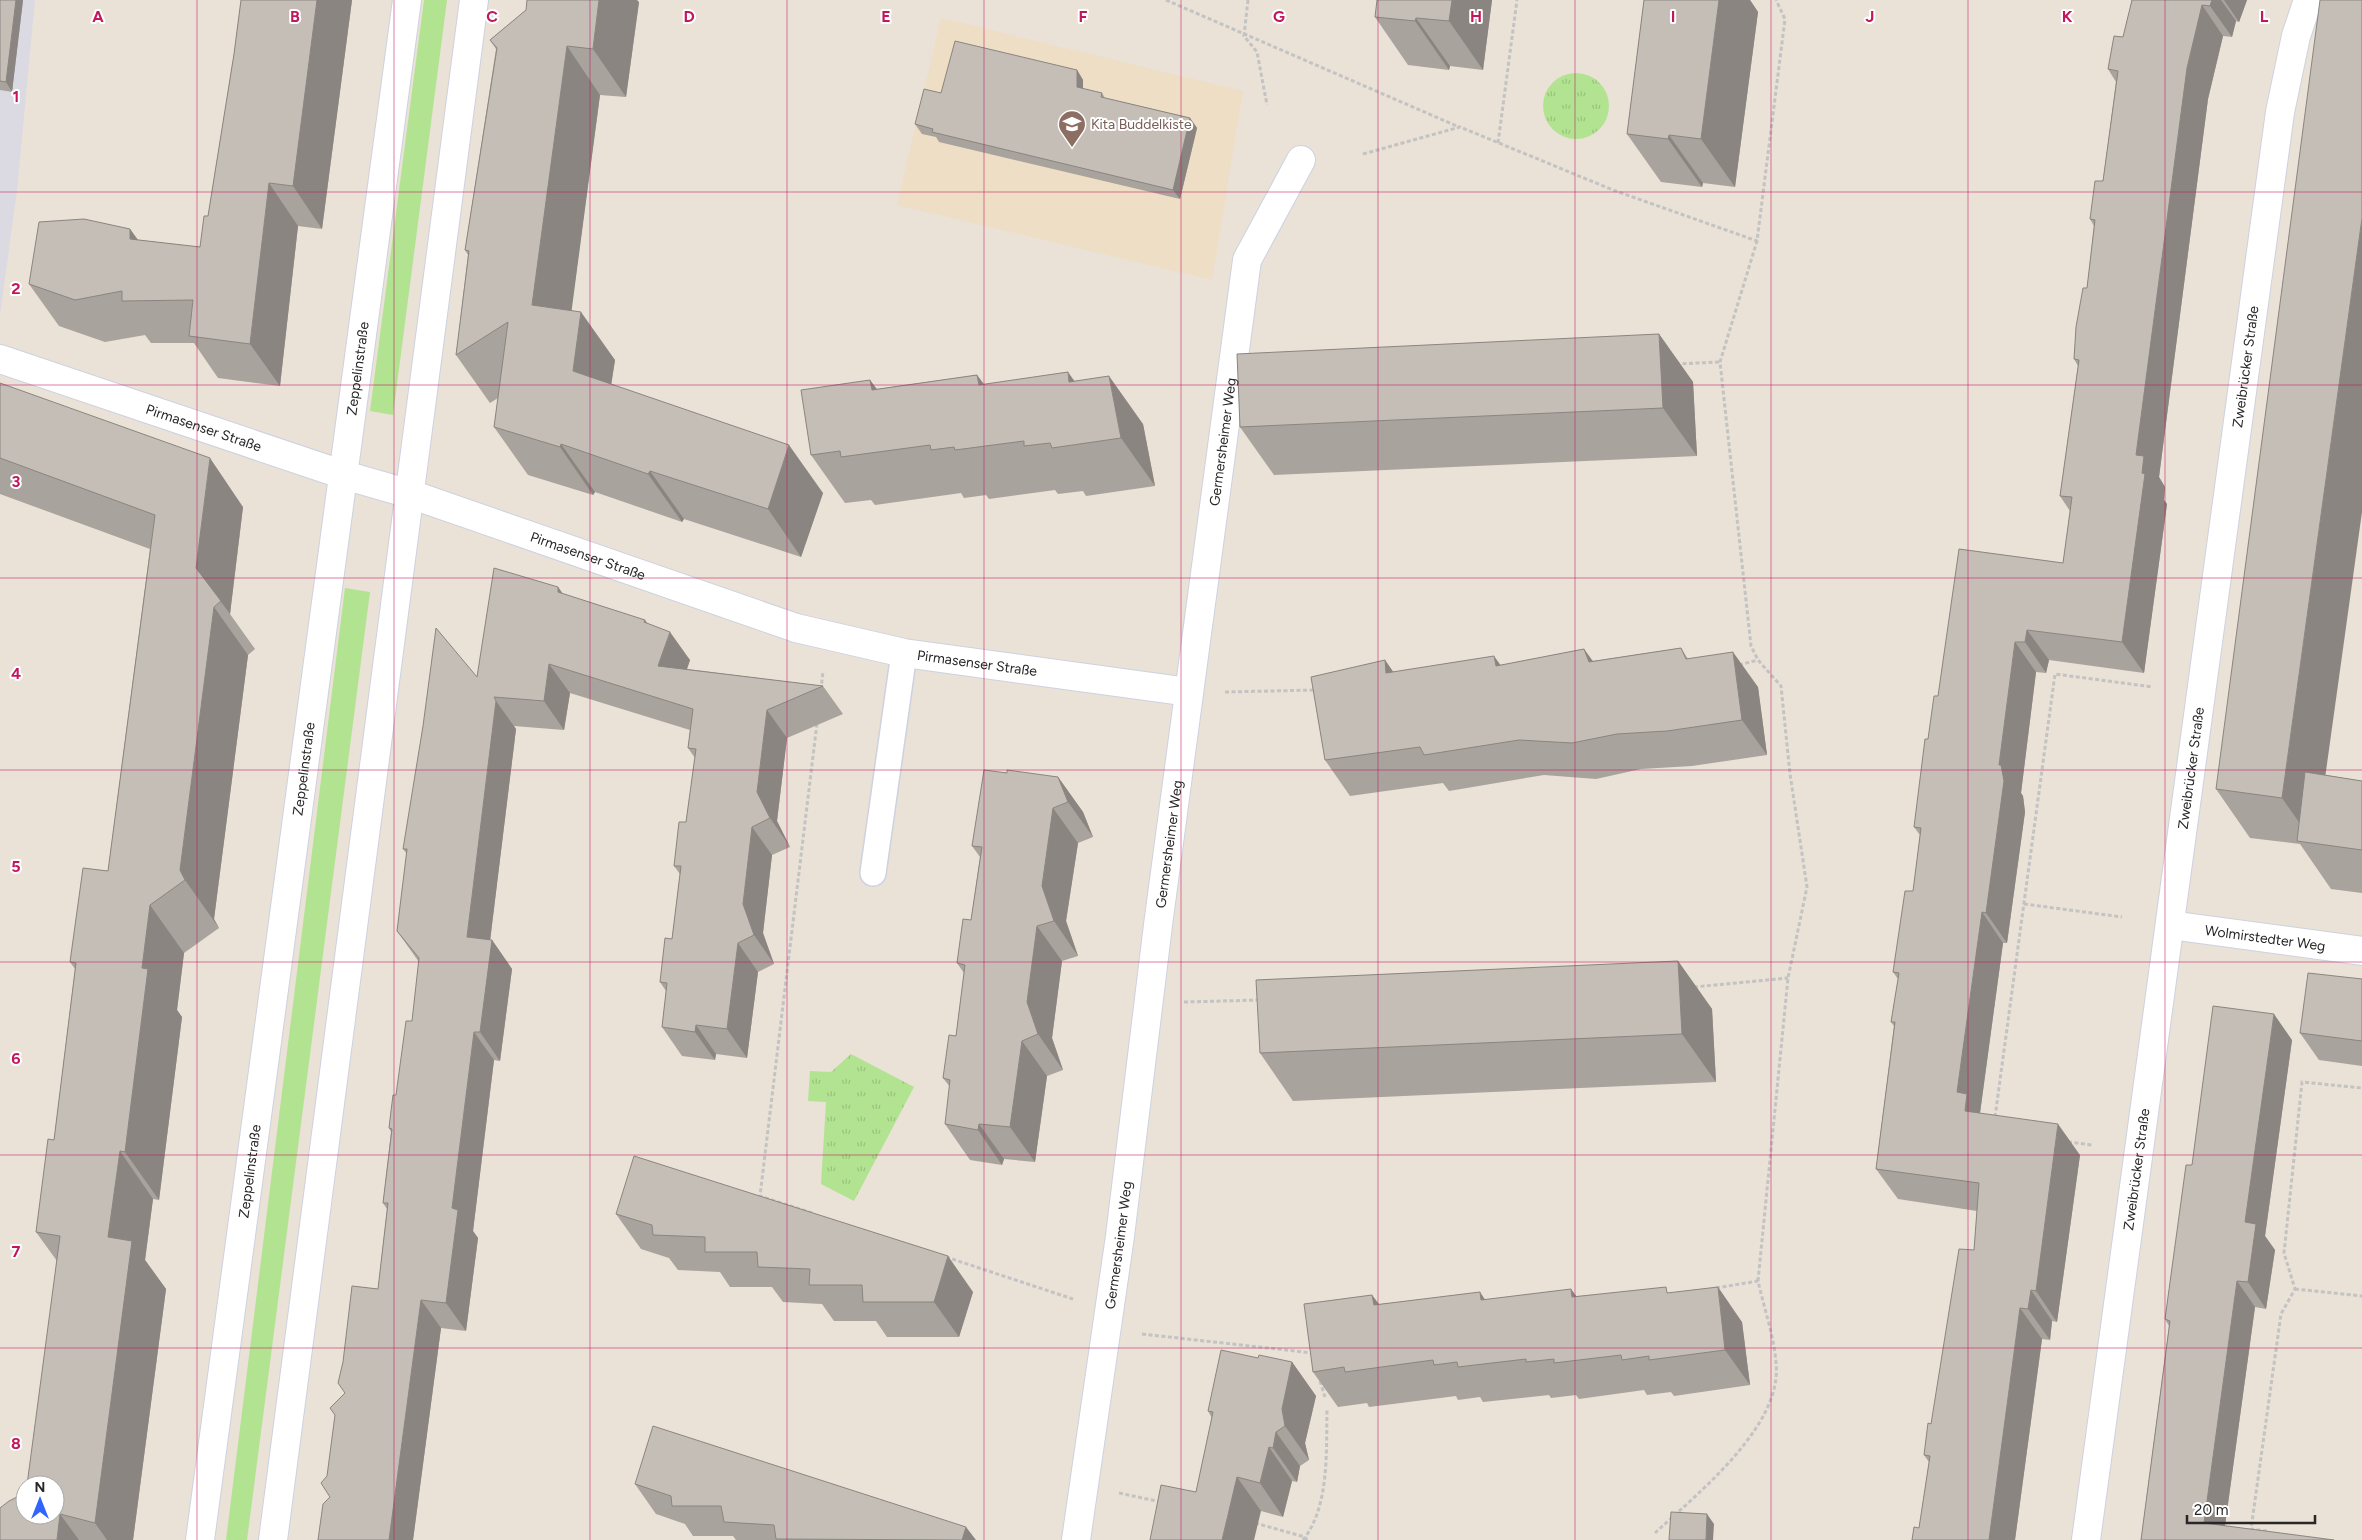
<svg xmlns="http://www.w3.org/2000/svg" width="2362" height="1540" font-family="Figtree,sans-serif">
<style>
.industrial{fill:#dbd9e2}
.education{fill:#eddec5}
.grass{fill:#b2e391}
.park{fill:url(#park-tufts)}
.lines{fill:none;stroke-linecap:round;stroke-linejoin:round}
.lane-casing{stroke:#cdd2e1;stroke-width:28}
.street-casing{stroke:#cdd2e1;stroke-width:30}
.secondary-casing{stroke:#cdd2e1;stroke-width:30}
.path{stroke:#c3c3c3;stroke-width:3;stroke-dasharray:4 2.5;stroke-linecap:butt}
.lane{stroke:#fff;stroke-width:25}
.street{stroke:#fff;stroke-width:28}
.secondary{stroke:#fff;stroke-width:28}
.wall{fill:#a9a39d}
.shaded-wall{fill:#8a8580}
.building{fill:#c5beb7;stroke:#8a8580}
.grid{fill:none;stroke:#c2185b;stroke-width:1;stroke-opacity:0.55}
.labels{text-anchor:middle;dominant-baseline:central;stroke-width:4;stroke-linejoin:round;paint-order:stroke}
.education-label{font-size:14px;fill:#785e54;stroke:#fff;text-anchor:start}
.street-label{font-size:14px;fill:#272727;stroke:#fff}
.grid-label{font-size:16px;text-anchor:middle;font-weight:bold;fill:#c2185b;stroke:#fff;stroke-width:4;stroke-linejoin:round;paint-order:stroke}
</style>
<defs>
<pattern id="park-tufts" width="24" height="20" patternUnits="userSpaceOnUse" patternTransform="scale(1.25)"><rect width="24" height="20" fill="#b2e391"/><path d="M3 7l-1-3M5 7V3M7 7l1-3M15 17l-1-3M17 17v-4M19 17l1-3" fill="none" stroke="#99c37d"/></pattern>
</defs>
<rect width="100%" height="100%" fill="#eae1d7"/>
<polygon class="industrial" points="0,0 35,0 17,190 0,315"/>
<polygon class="education" points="941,18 1243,91 1212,280 897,205"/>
<g class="grass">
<polygon points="424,0 447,0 393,415 370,411"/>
<polygon points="345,588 370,592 247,1540 226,1540"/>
</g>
<g class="park">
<circle cx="1576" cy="106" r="33"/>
<polygon points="851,1054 914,1087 854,1201 821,1184 826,1102 808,1101 810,1071 831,1072"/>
</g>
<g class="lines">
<g class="lane-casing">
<polyline id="lane" points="873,873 904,653"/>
</g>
<g class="street-casing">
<g id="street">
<path id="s1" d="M0 359 344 475 410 494 796 628 904 653 1189 692"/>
<path id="s2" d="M2170 925 2362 951"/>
<path id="s3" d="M1076 1540 1120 1236 1158 925 1247 260 1301 160"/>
<path id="s4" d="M2086 1540 2280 112 2296 36 2308 0"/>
</g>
</g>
<g class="secondary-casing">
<g id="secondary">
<path id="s5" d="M200 1540 407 0"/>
<polyline points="273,1540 474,0"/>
</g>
</g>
<g class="path">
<polyline points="1166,0 1459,127"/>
<polyline points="1248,0 1244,36 1257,52 1267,105"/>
<polyline points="1498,143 1517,0"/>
<polyline points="1363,154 1460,127 1613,190 1757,241"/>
<polyline points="1676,364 1720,362"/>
<polyline points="1739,665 1758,660"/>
<polyline points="821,690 823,671"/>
<polyline points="1225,692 1316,690"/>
<polyline points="2024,904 2122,917"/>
<polyline points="1694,987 1788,978"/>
<polyline points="1184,1002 1260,1000"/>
<polyline points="1995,1117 2055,674 2153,687"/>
<polyline points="2068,1142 2092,1145"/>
<polyline points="812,1213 760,1196 817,723"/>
<polyline points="946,1257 1073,1299"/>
<polyline points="1758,1281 1788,978 1807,887 1790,774 1781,686 1758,660 1751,646 1720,362 1757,241 1785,19 1776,0"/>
<polyline points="2295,1289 2362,1296"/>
<polyline points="1142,1334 1313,1353"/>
<polyline points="1320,1381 1325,1397"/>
<polyline points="1119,1493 1161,1502"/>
<polyline points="1255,1523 1305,1537 1307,1540"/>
<polyline points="2267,1531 2251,1529 2281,1314 2295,1289 2284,1253 2302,1082 2362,1088"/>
<path d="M1655 1533C1697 1494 1783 1426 1776 1363 1774 1336 1764 1308 1758 1281L1716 1288"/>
<path d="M1303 1540C1330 1506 1326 1450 1327 1409"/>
</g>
<use href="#lane" class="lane"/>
<use href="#street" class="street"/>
<use href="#secondary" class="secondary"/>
</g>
<g class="wall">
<polygon points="0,0 23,0 12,92 0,90"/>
<polygon points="241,0 352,0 322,229 298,226 280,386 218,378 194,343 151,343 145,335 105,342 59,326 29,284 130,229 138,240 200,247 208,216 234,54"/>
<polygon points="1492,0 1483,70 1450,66 1449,70 1408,65 1375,17"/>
<polygon points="1644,0 1750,0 1758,12 1735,187 1703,183 1702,187 1661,182 1627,134"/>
<polygon points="2132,0 2247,0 2239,22 2236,21 2232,37 2223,36 2208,99 2159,477 2165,487 2164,500 2167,504 2144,673 2049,660 2046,673 2036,672 2021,793 2023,796 2025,812 2007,943 2003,943 1980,1113 2080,1155 2057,1322 2052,1321 2050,1340 2042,1339 2015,1540 1912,1540 1919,1528 1929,1462 1924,1455 1931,1424 1974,1250 1977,1211 1898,1199 1876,1169 1894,1026 1891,1022 1898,979 1893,972 1913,891 1920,835 1914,827 1928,739 1938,696 2063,563 2070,511 2060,496 2078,366 2074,359 2087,288 2094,226 2090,219 2103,181 2116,82 2108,69 2123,37"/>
<polygon points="639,2 626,97 600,95 571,311 615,360 611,384 823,493 801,557 684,519 682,522 595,492 593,495 528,475 494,427 498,398 490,403 456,355 468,255 465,250 496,49 490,40 526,10"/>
<polygon points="1077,70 1083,80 1083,89 1102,93 1105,98 1190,118 1197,128 1180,199 939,142 936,137 922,134 915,124 941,93"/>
<polygon points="1659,334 1693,382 1697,456 1274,475 1240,427"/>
<polygon points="977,375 984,384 1074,382 1143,424 1155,486 1086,496 1083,491 1058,494 1055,490 989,499 986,495 964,498 961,493 875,505 871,500 845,503 811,455 870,380 877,389"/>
<polygon points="0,383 243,507 230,614 255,649 248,655 214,919 219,928 184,953 177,1010 182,1017 159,1200 153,1199 145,1260 166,1289 133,1540 0,1540 25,1515 57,1261 36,1232 54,1140 75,969 70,962 108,871 150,549 0,494"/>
<polygon points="558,587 563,594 648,624 690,660 687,669 823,686 843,714 787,738 777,821 790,847 772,855 763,933 774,964 758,972 747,1058 716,1054 715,1060 682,1056 662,1027 666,991 660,982 672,939 680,874 674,866 686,822 695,758 688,748 690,730 570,693 564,730 514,726 516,729 490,940 492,940 512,969 500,1061 494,1060 473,1231 478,1238 466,1331 441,1328 413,1540 318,1540 330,1497 327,1476 345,1393 378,1289 387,1209 383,1203 391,1132 389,1128 412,1021 419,962 397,931 407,854 403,849 477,677"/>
<polygon points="1681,648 1688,659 1758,687 1767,755 1692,766 1641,769 1596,779 1544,775 1449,791 1443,783 1350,796 1325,760 1385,660 1393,672 1501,665 1584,649 1593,661"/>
<polygon points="1007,773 1058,777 1083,812 1093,837 1078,843 1066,921 1078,956 1062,961 1052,1038 1063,1070 1047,1076 1035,1162 1004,1159 1002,1165 970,1160 945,1124 950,1087 943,1078 956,1036 964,973 957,963 971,920 980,857 972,846"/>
<polygon points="2326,775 2362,781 2362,893 2331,889 2300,844 2250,838 2216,789"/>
<polygon points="1678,961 1712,1009 1716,1082 1293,1101 1260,1053"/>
<polygon points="2362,979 2362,1066 2319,1060 2300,1033"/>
<polygon points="2292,1040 2265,1236 2275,1250 2266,1309 2255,1307 2225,1526 2141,1540 2169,1326 2165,1319 2192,1165"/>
<polygon points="616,1214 973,1292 959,1337 887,1337 876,1321 834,1321 822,1304 783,1302 772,1287 730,1287 720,1272 678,1270 669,1258 641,1249"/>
<polygon points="1571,1289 1576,1296 1670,1293 1742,1322 1750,1385 1674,1396 1671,1392 1647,1395 1644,1390 1579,1399 1576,1395 1551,1398 1549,1395 1483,1402 1480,1397 1458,1400 1456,1396 1369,1407 1367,1403 1338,1407 1313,1372 1372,1295 1379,1304 1485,1300"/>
<polygon points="1258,1358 1292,1362 1316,1396 1305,1443 1309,1460 1300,1466 1297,1482 1292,1481 1283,1517 1261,1511 1196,1492 1212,1418 1208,1411"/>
<polygon points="635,1484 976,1540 736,1540 733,1536 693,1536 685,1524 656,1514"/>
</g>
<g class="shaded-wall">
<polygon points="16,0 23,0 12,92 6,82"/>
<polygon points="317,0 352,0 322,229 293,186"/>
<polygon points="599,0 637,0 639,2 626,97 593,49"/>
<polygon points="1452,0 1492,0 1483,70 1449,21"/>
<polygon points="1719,0 1750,0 1758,12 1735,187 1701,139"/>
<polygon points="2212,0 2221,0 2236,21 2232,37 2210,6"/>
<polygon points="2224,0 2247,0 2239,22"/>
<polygon points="2202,5 2223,36 2208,99 2159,477 2165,487 2164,500 2167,504 2144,673 2122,642 2142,473 2136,455 2187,68"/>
<polygon points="1416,18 1450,66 1449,70 1415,21"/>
<polygon points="567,46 600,95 566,353 532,305"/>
<polygon points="1077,70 1083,80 1083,97 1077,87"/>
<polygon points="1190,118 1197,128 1180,199 1173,190"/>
<polygon points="1669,135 1703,183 1702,187 1668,139"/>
<polygon points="269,183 298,226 280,386 250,344"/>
<polygon points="2362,218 2362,512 2316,843 2314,843 2282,798"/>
<polygon points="130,229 160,271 130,239"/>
<polygon points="581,312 615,360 606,419 573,371"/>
<polygon points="1659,334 1693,382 1697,456 1663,408"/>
<polygon points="1068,372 1102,420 1069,382"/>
<polygon points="977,375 1011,423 979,385"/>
<polygon points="1109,376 1143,424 1155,486 1121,438"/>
<polygon points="870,380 904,428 872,390"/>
<polygon points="561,444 595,492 593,495 560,447"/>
<polygon points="789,445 823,493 801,557 768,509"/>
<polygon points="210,458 243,507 230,614 196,568"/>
<polygon points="650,471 684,519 682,522 648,474"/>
<polygon points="558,587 578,616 558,592"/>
<polygon points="214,607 248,655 214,919 219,928 185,880 180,870"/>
<polygon points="645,620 665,648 670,632 690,660 678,695 658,666 644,622"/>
<polygon points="2027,630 2049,660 2046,673 2025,642"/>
<polygon points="2015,642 2036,672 2021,793 2023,796 2025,812 2007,943 1986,913 1999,765"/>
<polygon points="1584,649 1609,685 1589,662"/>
<polygon points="1733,652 1758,687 1767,755 1742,720"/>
<polygon points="1494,656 1519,691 1496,666"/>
<polygon points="1385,660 1410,696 1386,673"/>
<polygon points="549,664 570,693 564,730 544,701"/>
<polygon points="496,701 516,729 487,966 467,937"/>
<polygon points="767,710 787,738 777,821 790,847 770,818 757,792"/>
<polygon points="1058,777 1083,812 1093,837 1068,802"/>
<polygon points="1053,808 1078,843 1066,921 1078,956 1054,921 1042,886"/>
<polygon points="752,827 772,855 763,933 774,964 754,935 743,904"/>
<polygon points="150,905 184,953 177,1010 182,1017 159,1200 125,1152 142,968"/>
<polygon points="1982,912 2003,943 1980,1113 1965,1111 1957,1092"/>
<polygon points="1037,926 1062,961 1052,1038 1063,1070 1038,1034 1027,1002"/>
<polygon points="492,940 512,969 500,1061 480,1032"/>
<polygon points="738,943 758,972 747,1058 727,1029"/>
<polygon points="1678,961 1712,1009 1716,1082 1682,1034"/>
<polygon points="2274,1014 2292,1040 2265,1236 2275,1250 2266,1309 2248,1282 2245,1222"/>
<polygon points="696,1025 716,1054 715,1060 695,1032"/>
<polygon points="474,1032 494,1060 473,1231 478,1238 466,1331 446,1303 452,1208"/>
<polygon points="1022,1041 1047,1076 1035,1162 1010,1127"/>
<polygon points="979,1124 1004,1159 1002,1165 978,1130"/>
<polygon points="2058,1124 2080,1155 2057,1322 2036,1291"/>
<polygon points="120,1151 153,1199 145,1260 166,1289 133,1540 107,1540 95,1523 108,1237"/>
<polygon points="948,1256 973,1292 959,1337 934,1302"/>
<polygon points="2237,1281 2255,1307 2223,1540 2204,1523"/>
<polygon points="1718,1287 1742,1322 1750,1385 1725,1350"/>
<polygon points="1571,1289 1596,1324 1572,1297"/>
<polygon points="2031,1290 2052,1321 2050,1340 2028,1309"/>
<polygon points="1480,1292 1504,1328 1481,1300"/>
<polygon points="1372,1295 1397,1330 1374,1305"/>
<polygon points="421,1300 441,1328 413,1540 389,1540"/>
<polygon points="2020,1308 2042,1339 2015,1540 1989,1540"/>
<polygon points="1292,1362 1316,1396 1305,1443 1309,1460 1285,1426 1282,1409"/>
<polygon points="1276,1432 1300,1466 1297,1482 1273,1448"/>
<polygon points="1269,1447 1292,1481 1283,1517 1260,1483"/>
<polygon points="1237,1477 1261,1511 1254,1540 1222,1540"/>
<polygon points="60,1514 79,1540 57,1540"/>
<polygon points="1707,1514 1714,1524 1713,1540 1706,1540"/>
<polygon points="966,1527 976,1540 962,1540"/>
</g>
<g class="building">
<polygon points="0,0 16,0 6,82 0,81"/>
<polygon points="241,0 317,0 293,186 269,183 250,344 189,336 193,300 122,301 122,291 75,300 29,284 39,222 84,219 130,229 130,239 200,247 204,216 208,216 234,54"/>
<polygon points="527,0 599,0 593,49 567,46 532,305 581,312 573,371 789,445 768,509 650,471 648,474 561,444 560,447 494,427 508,322 456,355 469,251 465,250 497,48 490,40 526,10"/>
<polygon points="1377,0 1452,0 1449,21 1416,18 1415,21 1375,17"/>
<polygon points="1644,0 1719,0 1701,139 1669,135 1668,139 1627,134"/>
<polygon points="2132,0 2212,0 2210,6 2202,5 2187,68 2136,455 2144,456 2142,473 2145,474 2122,642 2027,630 2025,642 2015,642 1999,765 2001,765 2004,781 1986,913 1982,912 1957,1092 1967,1094 1965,1111 2058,1124 2036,1291 2031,1290 2028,1309 2020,1308 1989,1540 1912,1540 1914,1527 1919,1528 1930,1456 1924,1455 1928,1423 1931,1424 1959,1249 1974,1250 1979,1183 1876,1169 1895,1022 1891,1022 1899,973 1893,972 1905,891 1913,891 1921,828 1914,827 1925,739 1928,739 1934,696 1938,696 1959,549 2063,563 2072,497 2060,496 2079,360 2074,359 2076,327 2083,288 2087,288 2095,220 2090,219 2095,181 2103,181 2118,71 2108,69 2114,36 2123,37"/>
<polygon points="2320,0 2362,0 2362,218 2282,798 2216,789"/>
<polygon points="955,41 1077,70 1077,87 1102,93 1101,97 1190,118 1173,190 932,132 933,129 915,124 924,89 941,93"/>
<polygon points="1659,334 1663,408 1240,427 1237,354"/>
<polygon points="1068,372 1069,382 1109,376 1121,438 1052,448 1050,443 1024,446 1024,441 955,450 954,447 931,450 930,445 841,457 840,451 811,455 801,390 870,380 872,390 977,375 979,385"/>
<polygon points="0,383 210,458 196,568 221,601 214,607 180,870 185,880 150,905 142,968 148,969 125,1152 120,1151 108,1237 132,1241 95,1523 60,1514 57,1540 0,1540 0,1508 9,1501 25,1493 25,1515 55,1515 55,1485 27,1485 60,1236 36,1232 48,1139 54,1140 76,963 70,962 83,868 108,871 155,515 0,458"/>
<polygon points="494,568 558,587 558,592 645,620 644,622 670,632 658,666 823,686 767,710 757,792 770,818 752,827 743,904 754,935 738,943 727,1029 696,1025 695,1032 662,1027 667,983 660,982 665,938 672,939 681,866 674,866 679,822 686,822 696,749 688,748 693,709 549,664 544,701 494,697 496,701 467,937 492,940 480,1032 474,1032 452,1208 458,1210 446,1303 421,1300 389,1540 318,1540 323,1504 330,1497 321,1483 327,1476 335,1415 330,1408 345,1393 338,1383 343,1362 352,1286 378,1289 388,1203 383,1203 392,1129 389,1128 391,1111 393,1095 396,1095 406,1021 412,1021 419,958 397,931 407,849 403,849 423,726 436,628 477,677"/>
<polygon points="1681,648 1686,659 1733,652 1742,720 1667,731 1617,734 1572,743 1519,740 1424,755 1420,747 1325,760 1311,677 1385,660 1386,673 1494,656 1496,666 1584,649 1589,662"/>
<polygon points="984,770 1007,773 1007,770 1058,777 1068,802 1053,808 1042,886 1054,921 1037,926 1027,1002 1038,1034 1022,1041 1010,1127 979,1124 978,1130 945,1124 950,1080 943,1078 949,1035 956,1036 965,965 957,963 963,919 971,920 982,847 972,846"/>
<polygon points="2305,772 2362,781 2362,850 2297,841"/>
<polygon points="1678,961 1682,1034 1260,1053 1256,980"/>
<polygon points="2308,973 2362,979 2362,1041 2300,1033"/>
<polygon points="2213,1006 2274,1014 2245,1222 2256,1224 2248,1282 2237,1281 2204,1523 2334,1540 2141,1540 2170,1321 2165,1319 2186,1165 2192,1165"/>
<polygon points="634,1156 948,1256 934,1302 863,1302 862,1285 809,1285 810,1269 758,1267 757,1252 705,1252 705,1237 653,1235 652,1225 616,1214"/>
<polygon points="1666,1287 1667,1293 1718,1287 1725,1350 1649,1360 1649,1356 1622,1360 1621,1355 1554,1363 1554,1359 1526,1362 1526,1359 1458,1367 1457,1362 1434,1365 1433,1360 1345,1372 1344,1367 1313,1372 1304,1304 1372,1295 1374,1305 1480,1292 1481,1300 1571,1289 1572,1297"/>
<polygon points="1221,1350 1258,1358 1259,1355 1292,1362 1282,1409 1285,1426 1276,1432 1273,1448 1269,1447 1260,1483 1237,1477 1222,1540 1150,1540 1161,1485 1196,1492 1213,1412 1208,1411"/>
<polygon points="653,1426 966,1527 962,1540 776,1539 774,1525 724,1522 721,1506 672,1506 671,1496 635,1484"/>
<polygon points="1671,1512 1707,1514 1706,1540 1669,1540"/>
</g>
<path class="grid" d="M197 0V1540M394 0V1540M590 0V1540M787 0V1540M984 0V1540M1181 0V1540M1378 0V1540M1575 0V1540M1771 0V1540M1968 0V1540M2165 0V1540M0 192H2362M0 385H2362M0 578H2362M0 770H2362M0 962H2362M0 1155H2362M0 1348H2362"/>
<defs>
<g id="school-pin" transform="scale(1.4375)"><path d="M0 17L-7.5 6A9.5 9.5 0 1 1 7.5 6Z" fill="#8d6e63" stroke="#fff"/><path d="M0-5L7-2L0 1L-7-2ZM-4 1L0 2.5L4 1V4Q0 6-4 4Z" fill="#fff"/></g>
</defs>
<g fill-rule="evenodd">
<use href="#school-pin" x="1072" y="124"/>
</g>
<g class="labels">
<g class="education-label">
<text x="1091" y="124">Kita Buddelkiste</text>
</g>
<g class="street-label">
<text stroke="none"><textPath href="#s4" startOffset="1184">Zweibrücker Straße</textPath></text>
<text stroke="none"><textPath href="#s5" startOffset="1182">Zeppelinstraße</textPath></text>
<text stroke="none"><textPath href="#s1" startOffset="215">Pirmasenser Straße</textPath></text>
<text stroke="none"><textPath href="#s3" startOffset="1108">Germersheimer Weg</textPath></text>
<text stroke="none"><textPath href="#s1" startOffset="620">Pirmasenser Straße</textPath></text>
<text stroke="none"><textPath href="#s1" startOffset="1025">Pirmasenser Straße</textPath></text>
<text stroke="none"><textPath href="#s4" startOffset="779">Zweibrücker Straße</textPath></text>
<text stroke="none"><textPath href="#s5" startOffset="778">Zeppelinstraße</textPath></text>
<text stroke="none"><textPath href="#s3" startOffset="702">Germersheimer Weg</textPath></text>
<text stroke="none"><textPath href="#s2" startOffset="96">Wolmirstedter Weg</textPath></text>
<text stroke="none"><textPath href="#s4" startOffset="374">Zweibrücker Straße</textPath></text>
<text stroke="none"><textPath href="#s5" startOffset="372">Zeppelinstraße</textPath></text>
<text stroke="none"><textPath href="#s3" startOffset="298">Germersheimer Weg</textPath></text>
</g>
</g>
<g class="grid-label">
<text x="98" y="22">A</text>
<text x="295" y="22">B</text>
<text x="492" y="22">C</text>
<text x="689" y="22">D</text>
<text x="886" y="22">E</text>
<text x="1083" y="22">F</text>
<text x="1279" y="22">G</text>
<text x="1476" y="22">H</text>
<text x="1673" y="22">I</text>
<text x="1870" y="22">J</text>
<text x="2067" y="22">K</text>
<text x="2264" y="22">L</text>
<text x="16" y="102">1</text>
<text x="16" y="294">2</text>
<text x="16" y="487">3</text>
<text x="16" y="679">4</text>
<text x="16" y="872">5</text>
<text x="16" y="1064">6</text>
<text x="16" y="1257">7</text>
<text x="16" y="1449">8</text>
</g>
<g transform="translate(40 1500)"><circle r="24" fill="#ffffff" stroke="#a9a9a9"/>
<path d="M0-4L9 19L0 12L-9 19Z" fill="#3164fe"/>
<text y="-8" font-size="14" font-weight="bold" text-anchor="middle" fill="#272727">N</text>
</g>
<path d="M2187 1515v8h128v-8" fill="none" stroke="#272727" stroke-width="2.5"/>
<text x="2194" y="1515" font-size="15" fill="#272727" stroke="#ffffff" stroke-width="4" paint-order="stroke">20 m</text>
</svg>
